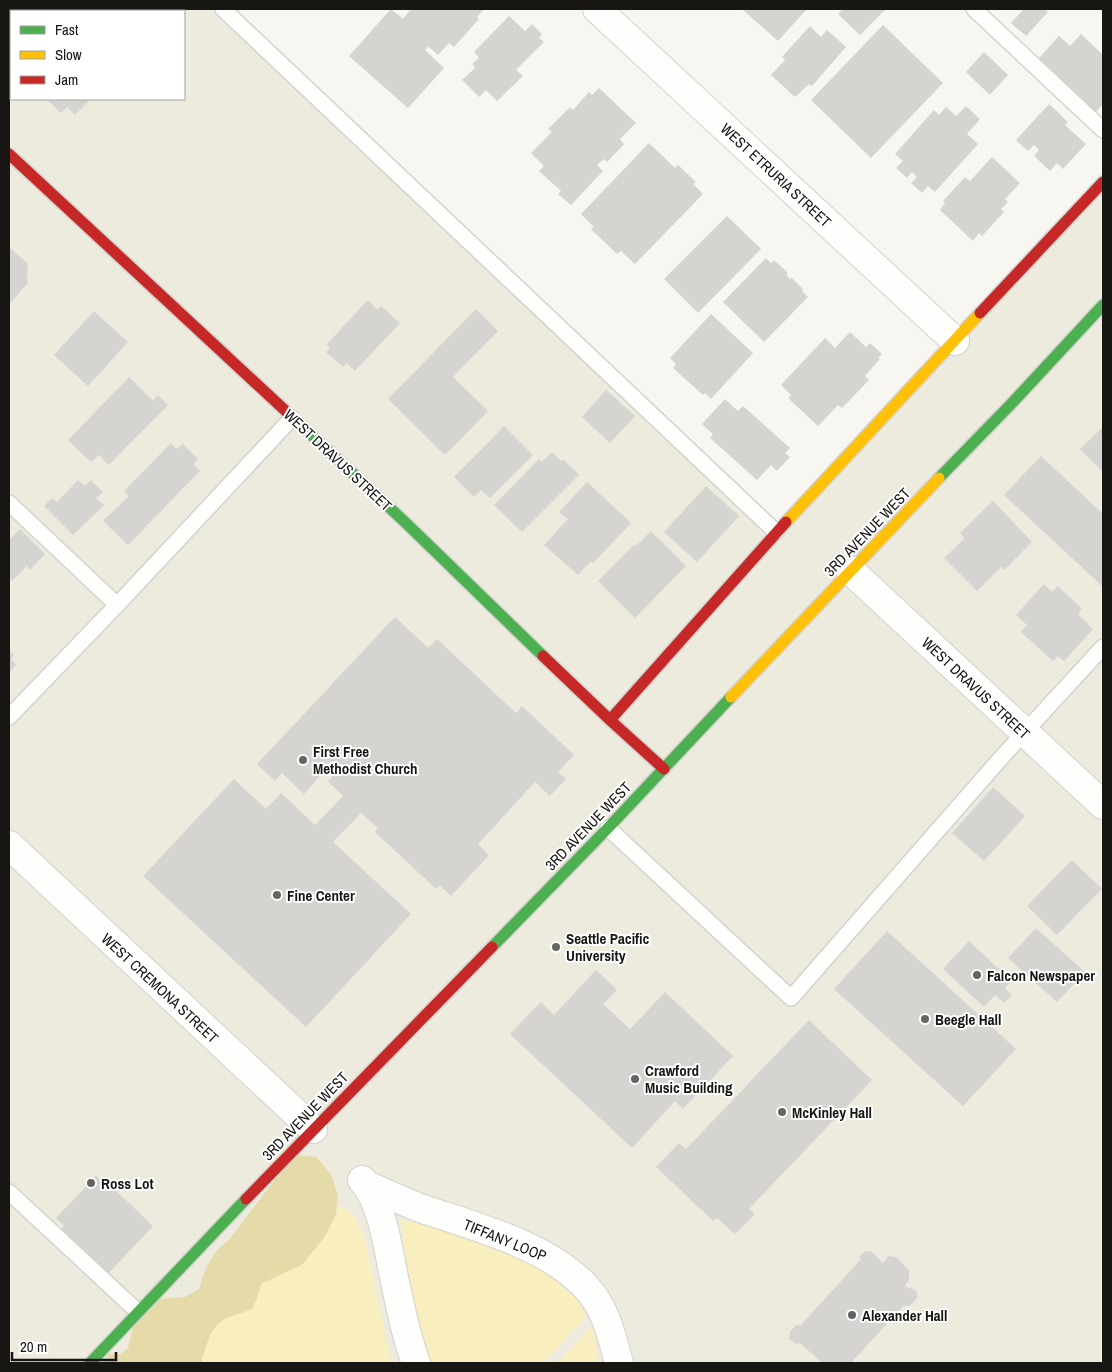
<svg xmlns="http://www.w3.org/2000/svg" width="1112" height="1372" font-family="'Archivo Narrow',sans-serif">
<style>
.built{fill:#edeade;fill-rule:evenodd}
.green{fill:#f9efbe}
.forest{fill:#e5dba9}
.building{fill:#d6d4d0}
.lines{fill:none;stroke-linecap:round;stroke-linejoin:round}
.lane-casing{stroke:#d3d2cd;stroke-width:18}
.street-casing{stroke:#d3d2cd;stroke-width:30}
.fast-casing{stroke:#d3d2cd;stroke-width:14}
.slow-casing{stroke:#d3d2cd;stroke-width:14}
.jam-casing{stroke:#d3d2cd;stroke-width:14}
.lane{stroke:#fefefd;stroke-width:15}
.street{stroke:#fefefd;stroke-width:28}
.fast{stroke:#4caf50;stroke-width:11}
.slow{stroke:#ffc107;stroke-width:11}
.jam{stroke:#c62828;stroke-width:11}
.poi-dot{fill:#666460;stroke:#fff;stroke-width:2}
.labels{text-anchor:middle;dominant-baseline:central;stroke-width:4;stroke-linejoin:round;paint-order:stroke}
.street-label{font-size:15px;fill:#171612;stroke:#fff}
.poi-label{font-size:15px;font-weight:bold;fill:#171612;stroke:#fff;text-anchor:start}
</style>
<rect width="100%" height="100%" fill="#f8f6f0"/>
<path class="built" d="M9 9H223L776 531 1103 186V1363H9ZM11 11H184V99H11Z"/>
<g class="green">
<path d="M337 1206C354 1209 359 1225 365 1240L391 1363H199H201L211 1332 220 1321 234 1315 257 1298 261 1284 303 1264 336 1214Z"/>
<polygon points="401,1220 451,1229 544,1271 576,1299 583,1309 585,1318 543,1363 428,1363 409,1288"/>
<polygon points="592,1326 596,1342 598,1363 558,1363"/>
</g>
<path class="forest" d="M294 1155 316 1157 331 1174 338 1196 336 1214 326 1235 303 1264 261 1284 257 1298 251 1310C212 1321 213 1325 201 1363H105L108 1354H120L128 1348 133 1326 156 1299 185 1297 199 1289C205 1268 211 1253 228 1241Z"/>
<g class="building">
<polygon points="9,9 39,9 37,11 11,11 11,38 9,41"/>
<polygon points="128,9 150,9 147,11 130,11"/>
<polygon points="391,9 403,19 411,9 484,9 477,17 479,19 454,47 449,43 438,55 428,46 425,50 444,68 408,108 349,56"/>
<polygon points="742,9 807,9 778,41"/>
<polygon points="843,9 886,9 860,35 838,14"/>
<polygon points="1024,9 1044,9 1048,12 1026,36 1011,23"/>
<polygon points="509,16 525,31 532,24 542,34 539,38 544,42 516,70 523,76 497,101 486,90 479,97 462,80 475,68 472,64 479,58 474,52"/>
<polygon points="883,25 943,83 871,158 811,100"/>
<polygon points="810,26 821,37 827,30 846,47 812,86 809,84 795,97 771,75 785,60 782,57"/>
<polygon points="1081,34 1103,55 1103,104 1096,112 1039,58 1059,36 1070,46"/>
<polygon points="984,52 1008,75 990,95 966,72"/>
<polygon points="599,88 636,123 620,139 624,144 607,162 604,159 597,165 603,171 571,205 558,194 561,191 539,171 544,166 531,153 552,132 548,129 570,107 573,110 589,92 592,95"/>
<polygon points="46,99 91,99 75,115 67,107 61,113"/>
<polygon points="1049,104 1068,122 1065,125 1086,144 1063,169 1057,163 1050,171 1034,156 1039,150 1034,145 1028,151 1016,140"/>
<polygon points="966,106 980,119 967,134 978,144 935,192 928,186 922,193 911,183 917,177 912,172 907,178 896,168 903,161 895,154 934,110 939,115 946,107 956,116"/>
<polygon points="649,143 675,168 678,165 696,182 693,184 703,194 635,264 621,251 617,254 591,229 594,227 581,214"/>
<polygon points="992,157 1020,183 1005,199 1008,202 1001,209 1004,212 982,236 979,233 973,241 940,210 945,203 943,201 965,177 970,181"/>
<polygon points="727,216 761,249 698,313 664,279"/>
<polygon points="9,247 28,264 27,284 9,304"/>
<polygon points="766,258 771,263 774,260 788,273 786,275 790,279 792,278 803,289 802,291 808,297 764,342 723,302"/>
<polygon points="368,300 377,310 381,306 400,323 355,371 347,363 343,367 326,352 330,348 327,344"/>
<polygon points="476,309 498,331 453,377 488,411 445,455 388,399"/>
<polygon points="94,311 128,342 88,386 54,355"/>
<polygon points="711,314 753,353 711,399 705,393 703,395 673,368 676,364 670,358"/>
<polygon points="850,332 866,347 870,343 882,354 878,358 880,359 865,376 869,380 842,408 838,405 818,426 788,398 791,395 781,385 825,338 835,348"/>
<polygon points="129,377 153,401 158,395 168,405 109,465 99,455 91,462 68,440"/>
<polygon points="606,390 635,416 610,443 582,417"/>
<polygon points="725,399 738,411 743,406 790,448 785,453 790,457 777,471 771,465 757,480 710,438 713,434 702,424"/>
<polygon points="504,426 533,455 490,498 481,490 474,497 454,477"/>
<polygon points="1103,427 1103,472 1080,449"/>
<polygon points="171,443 177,449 183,444 198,459 193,464 200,471 128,545 103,521 129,496 124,491"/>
<polygon points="552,452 561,461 563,459 579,475 522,532 494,505 539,459 542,462"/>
<polygon points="1041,456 1103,514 1103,587 1004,495"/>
<polygon points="78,480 85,486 91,480 103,492 96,498 104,505 73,535 44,506 52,498 57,502"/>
<polygon points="587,482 631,523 593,563 591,561 578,575 544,545 568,519 559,512"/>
<polygon points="706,486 739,516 697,562 664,532"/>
<polygon points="993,501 1032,542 1004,570 1001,567 977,591 944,558 965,538 960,533"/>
<polygon points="20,529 45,554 30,570 27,566 12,581 9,577 9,540"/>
<polygon points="651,531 686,566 635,618 598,581 635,544 636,546"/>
<polygon points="1044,584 1052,592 1058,586 1082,609 1078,614 1093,629 1064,661 1058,656 1053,661 1021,632 1027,625 1016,615"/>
<polygon points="395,617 428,648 437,639 516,713 522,706 574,755 558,772 566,779 550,796 535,782 478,844 489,855 451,896 440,885 436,889 375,832 378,828 361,813 333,842 411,914 306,1027 143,876 234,779 266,809 281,793 315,825 343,796 328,781 334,775 327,768 304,794 282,773 275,781 257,764"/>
<polygon points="9,650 14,655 11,659 16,665 9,673"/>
<polygon points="993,787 1025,816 984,861 952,833"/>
<polygon points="1072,860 1102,889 1057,935 1027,906"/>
<polygon points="1036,928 1085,972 1057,1002 1008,958"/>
<polygon points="887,931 1016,1049 963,1106 834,989"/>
<polygon points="969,941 1012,981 1005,988 1012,995 1004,1003 995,995 984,1007 943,969"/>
<polygon points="596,970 617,990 603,1004 630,1029 665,992 733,1056 683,1109 675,1101 632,1148 510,1034 541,1002 554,1015"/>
<polygon points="809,1020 872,1080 749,1209 755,1214 735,1234 717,1218 713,1221 656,1167 679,1143 686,1149"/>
<polygon points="96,1176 104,1183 106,1181 153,1226 109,1273 61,1229 64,1226 56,1218"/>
<polygon points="865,1251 872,1252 883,1263 888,1256 896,1257 909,1270 909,1280 905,1285 909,1289 911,1287 917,1292 917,1298 910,1306 903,1306 851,1363 822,1363 800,1343 796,1344 789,1339 790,1332 796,1325 801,1325 861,1259 859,1257"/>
</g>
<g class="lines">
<g class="lane-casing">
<g id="lane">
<polyline points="223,9 776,532"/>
<polyline points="974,9 1103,130"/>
<polyline points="9,503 117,605"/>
<polyline points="9,717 117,605 292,418"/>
<polyline points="608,828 791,998 1001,758 1103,647"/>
<polyline points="9,1192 137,1311"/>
</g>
</g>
<g class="street-casing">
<g id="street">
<polyline points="597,9 955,341"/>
<polyline points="850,570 1103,805"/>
<polyline points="9,845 313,1129"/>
<path d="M362 1180C382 1202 388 1248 394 1277 400 1306 406 1336 416 1363"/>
<path d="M367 1185C385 1193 404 1202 423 1209 476 1227 547 1245 586 1287 606 1308 612 1337 619 1363"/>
</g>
</g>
<g class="fast-casing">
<g id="fast">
<polyline points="290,415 407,524 543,656"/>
<polyline points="939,478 1013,402 1103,305"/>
<polyline points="492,947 608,828 731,697"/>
<polyline points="90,1363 246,1199"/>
</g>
</g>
<g class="slow-casing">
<g id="slow">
<polyline points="786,522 980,313"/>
<polyline points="731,697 939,478"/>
</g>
</g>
<g class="jam-casing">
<g id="jam">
<polyline points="9,154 290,415"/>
<polyline points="980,313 1103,182"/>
<polyline points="543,656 610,720 664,769"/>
<polyline points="610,720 786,522"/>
<polyline points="246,1199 492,947"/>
</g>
</g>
<use href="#lane" class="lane"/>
<use href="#street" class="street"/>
<use href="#fast" class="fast"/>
<use href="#slow" class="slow"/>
<use href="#jam" class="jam"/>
</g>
<g class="poi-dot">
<circle cx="303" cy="760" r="5"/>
<circle cx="277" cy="895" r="5"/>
<circle cx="556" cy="947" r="5"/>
<circle cx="977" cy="975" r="5"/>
<circle cx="925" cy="1019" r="5"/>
<circle cx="635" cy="1079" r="5"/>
<circle cx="782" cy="1112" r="5"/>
<circle cx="91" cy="1183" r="5"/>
<circle cx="852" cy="1315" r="5"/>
</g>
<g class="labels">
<g class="street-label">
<text transform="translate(776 175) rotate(43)">WEST ETRURIA STREET</text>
<text transform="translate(338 460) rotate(43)">WEST DRAVUS STREET</text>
<text transform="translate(867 532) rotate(-46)">3RD AVENUE WEST</text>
<text transform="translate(976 688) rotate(43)">WEST DRAVUS STREET</text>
<text transform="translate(588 826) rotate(-46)">3RD AVENUE WEST</text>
<text transform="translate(160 988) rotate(43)">WEST CREMONA STREET</text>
<text transform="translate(305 1116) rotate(-46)">3RD AVENUE WEST</text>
<text transform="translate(505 1240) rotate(22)">TIFFANY LOOP</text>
</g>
<g class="poi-label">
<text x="313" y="751">First Free<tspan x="313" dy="17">Methodist Church</tspan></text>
<text x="287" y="895">Fine Center</text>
<text x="566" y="938">Seattle Pacific<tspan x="566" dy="17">University</tspan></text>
<text x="987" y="975">Falcon Newspaper</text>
<text x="935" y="1019">Beegle Hall</text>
<text x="645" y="1070">Crawford<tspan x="645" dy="17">Music Building</tspan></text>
<text x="792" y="1112">McKinley Hall</text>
<text x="101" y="1183">Ross Lot</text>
<text x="862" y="1315">Alexander Hall</text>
</g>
</g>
<rect width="1112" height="1372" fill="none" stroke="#171612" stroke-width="20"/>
<rect x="10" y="10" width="175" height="90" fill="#ffffff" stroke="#a2a2a0"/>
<rect x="20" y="26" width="25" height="8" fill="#4caf50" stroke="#a2a2a0"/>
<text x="55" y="35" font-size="15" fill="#171612">Fast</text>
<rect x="20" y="51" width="25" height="8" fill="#ffc107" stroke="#a2a2a0"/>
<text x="55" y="60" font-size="15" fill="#171612">Slow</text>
<rect x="20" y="76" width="25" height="8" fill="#c62828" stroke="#a2a2a0"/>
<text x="55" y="85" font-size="15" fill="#171612">Jam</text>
<path d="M12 1352v8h104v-8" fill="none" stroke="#171612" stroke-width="2.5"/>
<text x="20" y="1352" font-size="15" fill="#171612" stroke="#ffffff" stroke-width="4" paint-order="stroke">20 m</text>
</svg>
